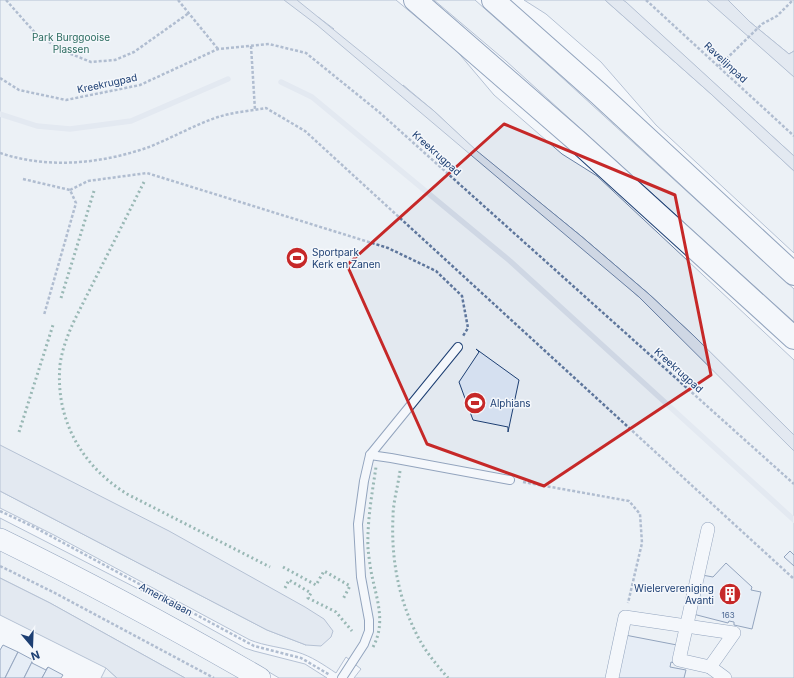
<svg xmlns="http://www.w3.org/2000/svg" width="794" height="678" font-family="Inter,sans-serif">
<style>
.green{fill:#e3e9f0;stroke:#687fa3;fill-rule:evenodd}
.water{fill:#cfd7e4;stroke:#687fa3}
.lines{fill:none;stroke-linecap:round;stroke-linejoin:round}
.stream{stroke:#cfd7e4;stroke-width:5.5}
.building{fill:#d5e0f0;stroke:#1d3f73}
.service-casing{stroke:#1d3f73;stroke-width:10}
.pedestrian-casing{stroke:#1d3f73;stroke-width:14}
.tertiary-casing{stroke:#1d3f73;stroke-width:22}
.trunk-casing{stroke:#1d3f73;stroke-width:24}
.path{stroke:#5e769c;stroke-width:2.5;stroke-dasharray:3 2;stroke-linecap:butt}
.service{stroke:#f4f7fb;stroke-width:8}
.pedestrian{stroke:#f4f7fb;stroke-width:13}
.tertiary{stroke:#f4f7fb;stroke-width:21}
.trunk{stroke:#f4f7fb;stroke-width:22}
.hedge{stroke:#2c6c60;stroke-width:3;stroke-dasharray:2 3;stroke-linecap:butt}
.marked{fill:none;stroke:#c62828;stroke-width:3;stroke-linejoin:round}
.labels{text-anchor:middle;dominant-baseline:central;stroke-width:3;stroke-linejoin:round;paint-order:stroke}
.number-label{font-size:8px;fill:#4b6792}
.park-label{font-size:10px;fill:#2c6c60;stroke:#f4f7fb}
.street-label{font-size:10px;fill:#1d3f73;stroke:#f4f7fb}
.poi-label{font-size:10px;fill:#1d3f73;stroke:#f4f7fb;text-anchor:start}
</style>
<rect width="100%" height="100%" fill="#f4f7fb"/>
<g class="green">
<path d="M0 0H396L456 50 494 95 562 154 597 176 794 360V435L694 336 650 295 581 236 480 154 639 297 669 327 794 441V678H354L361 669 346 657 336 673C324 665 311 656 297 652 281 647 265 646 250 640L54 535 0 508V491L267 630 306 645 0 466ZM318 17 334 29 318 25 315 23ZM403 85 434 111 470 145H469Z"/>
<polygon points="434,0 475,0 557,73 794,289 794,322 506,61"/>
<polygon points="524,0 605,0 711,94 794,171 794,253 656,125 601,62 546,14"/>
<polygon points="623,0 708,0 792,75 794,77 794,156"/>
<polygon points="728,0 794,0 794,51 789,54 750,22"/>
<polygon points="0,518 150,595 245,648 254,651 305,664 327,678 279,678 237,653 0,528"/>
<polygon points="0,550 111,606 242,678 185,678 50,603 0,578"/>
<polygon points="106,668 117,678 101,678"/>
</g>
<g class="water">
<polygon points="284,0 297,0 434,111 477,151 581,236 650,295 694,336 794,435 794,451 639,297 317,25"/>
<polygon points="605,0 623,0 626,2 794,156 794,171 711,94"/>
<polygon points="707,0 728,0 750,22 789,54 794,51 794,77"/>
<polygon points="0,445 169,531 305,607 324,619 333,631 331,637 321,646 306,645 267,630 0,491"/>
<polygon points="0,578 50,603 185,678 117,678 106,668 0,615"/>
</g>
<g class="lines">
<g class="stream">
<polyline points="281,82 312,97 510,261 794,520"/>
<polyline points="0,114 37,126 70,129 131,121 228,79"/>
</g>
</g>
<g class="building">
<polygon points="476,349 519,380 508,432 508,427 473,420 459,382 479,352"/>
<polygon points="790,551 794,555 794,566 784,557"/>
<polygon points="726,563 752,587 751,590 761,592 752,629 734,625 734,622 729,621 728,623 693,614 702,575 713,577"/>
<polygon points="625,635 677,645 674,663 671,662 670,667 686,670 684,678 617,678"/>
<polygon points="3,645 18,652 5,678 0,678 0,650"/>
<polygon points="18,652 33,660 24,678 5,678"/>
<polygon points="33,660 32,663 46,670 48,667 42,678 24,678"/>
<polygon points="48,667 63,675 61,678 42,678"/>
</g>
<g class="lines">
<g class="service-casing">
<g id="service">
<polyline points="370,455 391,458 510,480"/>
<polyline points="342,678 364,644 369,631 369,620 361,577 358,524 364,481 370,455 458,347"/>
</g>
</g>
<g class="pedestrian-casing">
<g id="pedestrian">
<polyline points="708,529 679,660 710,667"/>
<polyline points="612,678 625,617 734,633 710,667 725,678"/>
</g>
</g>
<g class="tertiary-casing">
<path id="tertiary" d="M0 539C88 582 175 629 260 678"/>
</g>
<g class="trunk-casing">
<g id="trunk">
<polyline points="415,0 576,140 794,338"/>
<polyline points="493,0 598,93 794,274"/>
</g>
</g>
<g class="path">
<polyline points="6,0 37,35 66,52 91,62 115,60 134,52 189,13"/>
<polyline points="178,0 218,49"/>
<polyline points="646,0 794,136"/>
<polyline points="251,46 255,110"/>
<polyline points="719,66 762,24 777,16 793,0"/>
<polyline points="0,78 19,90 66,100 140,85 218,49 269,44 306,53 379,112 794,484"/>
<path d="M0 153C48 169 101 164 149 147 172 138 194 125 218 117 233 112 251 111 266 108L305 131 794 579"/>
<polyline points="23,179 70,190 76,203 44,315"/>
<polyline points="70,190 88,181 147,173 388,248 436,271 462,296 468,328 463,336"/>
<polyline points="523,482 629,501 640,514 642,543 628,603"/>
<polyline points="0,511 34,527 254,646 301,658 330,675"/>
<polyline points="0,566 53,592 214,678"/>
</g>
<use href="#service" class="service"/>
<use href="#pedestrian" class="pedestrian"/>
<use href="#tertiary" class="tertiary"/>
<use href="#trunk" class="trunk"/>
<g class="hedge">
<path d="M144 182 75 319C68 334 62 349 60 365 55 420 82 466 127 494L270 567"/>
<polyline points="61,298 94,191"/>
<polyline points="19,432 53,325"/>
<path d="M400 471C398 486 393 502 393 517 391 557 398 597 416 633 424 650 436 664 448 678"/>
<polyline points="283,567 316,585 324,571 350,586 343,599"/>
<polyline points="285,588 289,580 311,593 308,598 336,612 352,631"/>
<path d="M373 647C386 623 377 600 372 576 370 567 369 557 368 549 367 521 372 494 376 467"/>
</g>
</g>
<path d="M0 0H794V678H0ZM504 124 675 195 711 375 544 486 427 444 347 265Z" fill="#f4f7fb" fill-opacity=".55" fill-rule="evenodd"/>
<path class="marked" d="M504 124 675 195 711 375 544 486 427 444 347 265Z"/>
<defs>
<g id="stadium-disc" transform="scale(1.15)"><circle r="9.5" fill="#c62828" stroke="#f4f7fb"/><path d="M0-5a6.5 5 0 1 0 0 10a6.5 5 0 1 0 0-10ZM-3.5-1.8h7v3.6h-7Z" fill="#fff"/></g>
<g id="building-disc" transform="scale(1.15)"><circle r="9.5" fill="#c62828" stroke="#f4f7fb"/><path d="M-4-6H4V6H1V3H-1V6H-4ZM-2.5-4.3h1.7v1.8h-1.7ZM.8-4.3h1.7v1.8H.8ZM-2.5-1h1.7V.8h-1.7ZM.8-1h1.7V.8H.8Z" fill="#fff"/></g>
</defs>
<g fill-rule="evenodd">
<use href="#stadium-disc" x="297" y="258"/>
<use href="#stadium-disc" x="475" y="403"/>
<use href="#building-disc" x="730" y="594"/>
</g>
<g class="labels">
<g class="number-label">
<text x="728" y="615">163</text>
</g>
<g class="park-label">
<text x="71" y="37">Park Burggooise<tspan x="71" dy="12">Plassen</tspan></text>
</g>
<g class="street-label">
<text transform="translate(726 62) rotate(43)">Ravelijnpad</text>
<text transform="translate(107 83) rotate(-12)">Kreekrugpad</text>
<text transform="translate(437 153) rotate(42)">Kreekrugpad</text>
<text transform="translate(679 370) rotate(42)">Kreekrugpad</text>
<text transform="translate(166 599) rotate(28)">Amerikalaan</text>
</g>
<g class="poi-label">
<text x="312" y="252">Sportpark<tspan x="312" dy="12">Kerk en Zanen</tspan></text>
<text x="490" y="403">Alphians</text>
<text x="714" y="588" text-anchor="end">Wielervereniging<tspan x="714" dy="12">Avanti</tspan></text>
</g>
</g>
<g transform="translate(32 646) rotate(161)" stroke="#f4f7fb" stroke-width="3" paint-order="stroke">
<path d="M0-3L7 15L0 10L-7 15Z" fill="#1d3f73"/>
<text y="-6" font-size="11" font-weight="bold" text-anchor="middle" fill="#1d3f73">N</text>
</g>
</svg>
